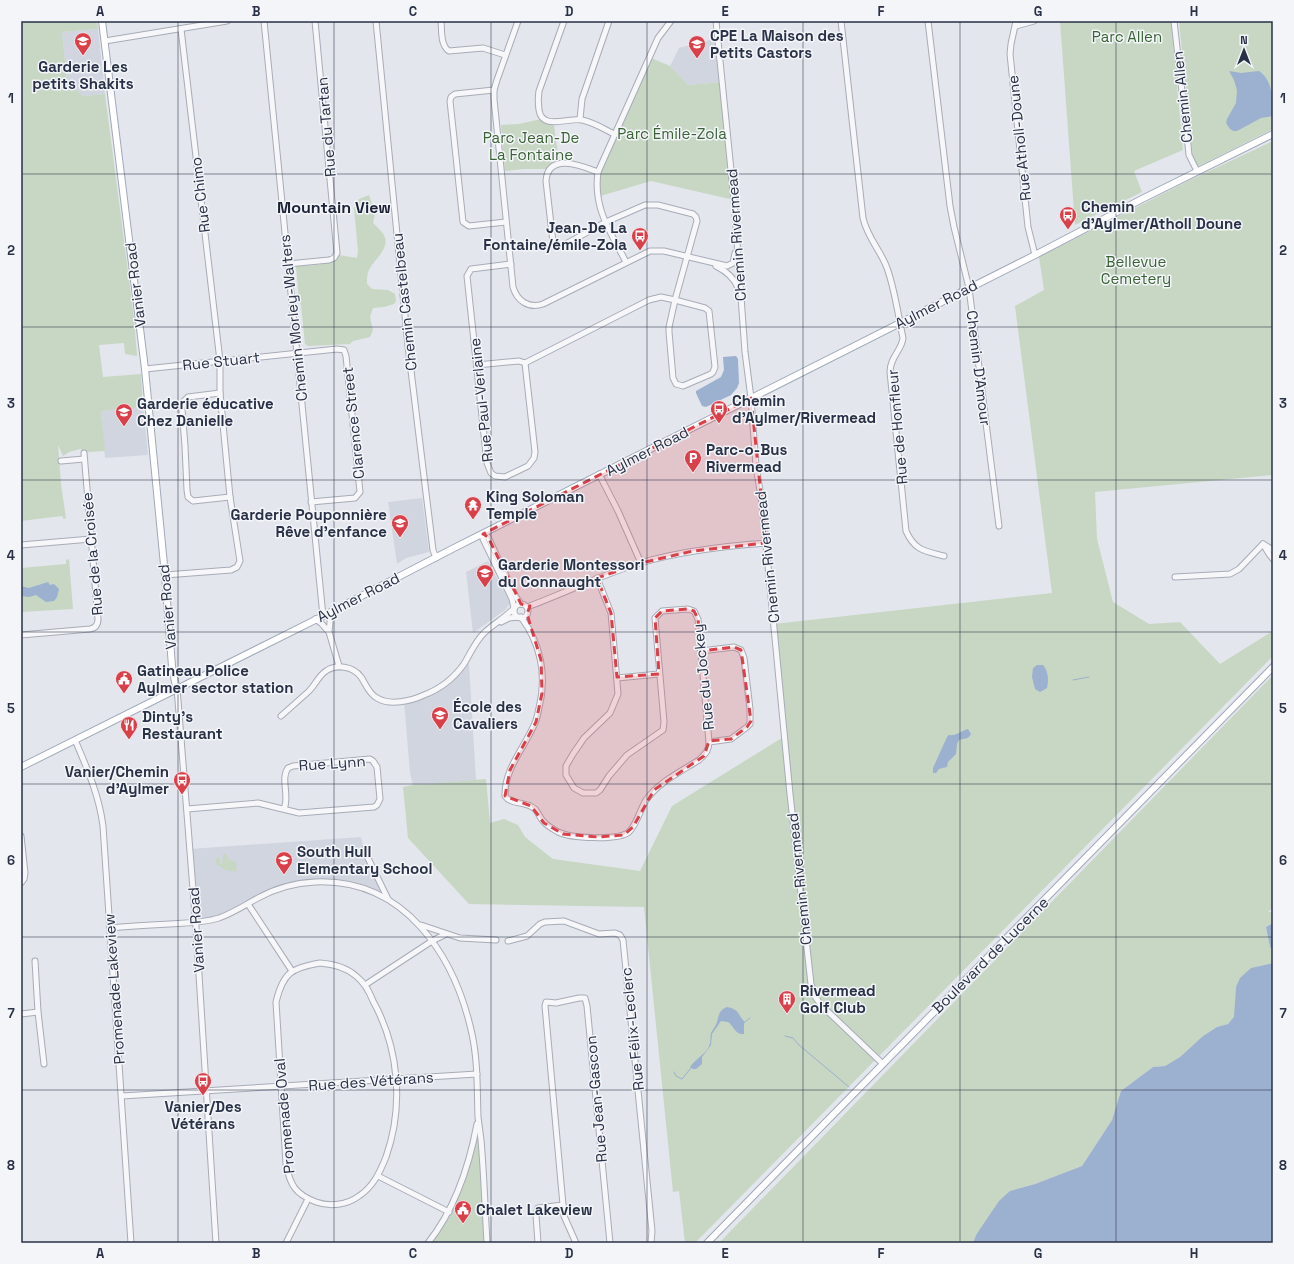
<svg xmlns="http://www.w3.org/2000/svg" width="1294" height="1264" font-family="'Space Grotesk',sans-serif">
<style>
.built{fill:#d1d5df}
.green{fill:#c7d7c4}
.water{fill:#9cb0cf}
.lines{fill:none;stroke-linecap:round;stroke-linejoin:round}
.stream{stroke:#9cb0cf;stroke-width:1}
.minor-casing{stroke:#a7acb7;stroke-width:7}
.major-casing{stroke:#a1a9b9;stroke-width:8}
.minor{stroke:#f7f7fa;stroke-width:5}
.major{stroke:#fff;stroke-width:6}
.marked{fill:#da4049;fill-opacity:0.2;stroke:#da4049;stroke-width:3;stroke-dasharray:8 5;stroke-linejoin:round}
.grid{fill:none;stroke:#293146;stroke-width:1;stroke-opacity:0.55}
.labels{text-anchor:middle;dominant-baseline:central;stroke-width:3;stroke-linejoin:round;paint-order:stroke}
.poi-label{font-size:15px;font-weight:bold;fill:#293146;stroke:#f3f5f9;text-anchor:start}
.park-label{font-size:15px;fill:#3a6335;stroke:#f3f5f9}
.street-label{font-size:15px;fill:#293146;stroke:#f3f5f9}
.neighbourhood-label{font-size:16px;font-weight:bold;fill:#1b2237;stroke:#f3f5f9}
.neatline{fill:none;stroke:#293146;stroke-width:1.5}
.grid-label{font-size:13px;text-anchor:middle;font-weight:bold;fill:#293146}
</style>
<rect width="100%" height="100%" fill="#e3e6ec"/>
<g class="built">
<polygon points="98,29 105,94 83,96 67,81 62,32"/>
<polygon points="717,38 722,82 688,85 670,66 679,48"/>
<polygon points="143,407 148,455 105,458 101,411"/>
<polygon points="422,498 429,552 406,558 397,564 388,502"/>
<polygon points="488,561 510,603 505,610 473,633 466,572"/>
<polygon points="467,663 469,664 476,780 413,785 410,773 404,701 437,689"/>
<polygon points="361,837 364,850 388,899 374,893 332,883 291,885 230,913 195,923 190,849"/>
</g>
<g class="green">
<polygon points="21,21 97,21 98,29 62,32 67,81 83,96 105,94 134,318 137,356 125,354 124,343 99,345 103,377 141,374 143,407 101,411 105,451 88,452 80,449 69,452 63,456 58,445 61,484 66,518 64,519 62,516 21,521"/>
<polygon points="1060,21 1171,21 1183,150 1134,171 1142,192 1075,225"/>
<polygon points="1179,21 1273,21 1273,129 1199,166 1193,161"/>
<polygon points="649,57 670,66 688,85 722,82 734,200 651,181 597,197 598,172"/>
<polygon points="541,119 548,124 554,125 559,161 549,166 546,169 523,169 505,171 501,125 519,124"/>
<polygon points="1273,141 1273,475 1095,492 1097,539 1113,602 1149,624 1180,622 1220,664 1273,631 1273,656 695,1243 685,1243 679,1191 673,1192 644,907 469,904 408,838 403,787 413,785 486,779 490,823 504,819 518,825 525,837 553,859 640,871 672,806 785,736 774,624 1052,593 1015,306 1044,290 1039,257 1188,181"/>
<path d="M369 195 375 213 373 223C377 227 384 233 385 238 388 250 375 259 370 268 367 272 367 279 367 284L372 289 388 290 395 294 396 301 394 304 384 307 373 308 370 317 373 330 370 337 353 341 350 344 308 346 305 344 301 305 299 300 296 266C309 265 330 267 339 255L357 258 358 251 354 208 359 199Z"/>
<polygon points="69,559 73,609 21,612 21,568 66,564 66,560"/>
<polygon points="1273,675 1273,908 1268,912 1273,912 1273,923 1266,927 1270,947 1273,949 1273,963 1251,968 1236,987 1235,1017 1228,1024 1217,1027 1203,1036 1180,1057 1165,1066 1153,1067 1121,1091 1112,1120 1082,1166 1035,1184 1010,1191 976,1235 973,1243 719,1243"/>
<polygon points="223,854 226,854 229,860 236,862 237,874 235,871 228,871 217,865 215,860 218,857 221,860 219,862 222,865"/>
<polygon points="478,1117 487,1243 428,1243 457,1194"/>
</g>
<g class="water">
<path d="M1229 71 1241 73 1259 71C1273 80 1273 101 1273 116L1261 118 1237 131H1233L1230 129 1226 123 1227 119 1236 103 1237 90 1234 80Z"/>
<polygon points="736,356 738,359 739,383 737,388 731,395 706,407 702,406 696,393 696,391 721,377 724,370 723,357"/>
<polygon points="48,582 50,585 54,584 59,589 57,597 54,601 46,602 36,595 29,597 21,596 21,586 29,588"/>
<path d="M1037 665H1043C1048 671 1049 679 1047 688L1040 692 1035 689 1032 677 1033 668Z"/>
<path d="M968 729 971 734C968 740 964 738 959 740L957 744 956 754 948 762 947 767 939 769 936 773H933V768L947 737 949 735C956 736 961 731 968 729Z"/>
<polygon points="1273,923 1273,949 1270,947 1266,927"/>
<polygon points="1273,963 1273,1243 973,1243 976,1235 999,1201 1010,1191 1035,1184 1082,1166 1112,1120 1121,1091 1153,1067 1165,1066 1180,1057 1203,1036 1217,1027 1228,1024 1234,1017 1236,987 1240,978 1251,968"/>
<path d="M727 1007C740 1009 738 1016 745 1022L744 1024V1034C735 1035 734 1026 728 1022L721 1021 712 1034 711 1045 702 1057V1064L696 1069H693L690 1067C695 1059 709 1052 710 1043 711 1040 710 1037 711 1033 713 1029 716 1026 717 1022 719 1015 719 1010 727 1007Z"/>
</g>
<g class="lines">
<g class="stream">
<polyline points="1073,680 1089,677"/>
<polyline points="745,1022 750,1018"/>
<polyline points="785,1036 793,1038 799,1045 849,1087"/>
<polyline points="674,1072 676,1076 682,1079 691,1068"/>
</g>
<g class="minor-casing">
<g id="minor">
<polyline points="264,21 323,616"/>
<polyline points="376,21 408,346 433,550 436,558"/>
<path d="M441 21C442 30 440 45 449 51L483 48 505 55"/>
<path d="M518 21 497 80 494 90V99L513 287C517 301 529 309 543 304L650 251H664L727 266 733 263 735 253"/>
<path d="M564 21 539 91C538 97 538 103 539 110 542 131 569 117 582 120 593 122 604 129 614 134"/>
<polyline points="716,21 734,200 745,352 751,398 756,466 762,503 790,794 811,984 814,995 821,1005 883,1064"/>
<path d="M841 21 863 218C867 237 881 251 887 268 895 290 898 315 903 338 902 350 890 357 890 372L906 531C915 551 925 551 944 556"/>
<polyline points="928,21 950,206 954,227 969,288 999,526"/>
<polyline points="1016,21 1011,44 1010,54 1028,227 1035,255"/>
<polyline points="1174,21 1188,145 1189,155 1197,171"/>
<polyline points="1016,26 1034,21"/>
<polyline points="105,41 227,21"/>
<polyline points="494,90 455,94 451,97 450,101 463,222 469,226 506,222"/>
<polyline points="580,119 582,99 609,21"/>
<path d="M626 262C610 231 593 208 598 172L658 38 671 21"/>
<polyline points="288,264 329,260 334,258 337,253 315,21"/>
<polyline points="511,264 471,269 467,276 487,463 491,473 495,476 505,477 528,466 534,458 535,452 525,363"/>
<path d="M716 266C726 271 734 277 738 288"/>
<polygon points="675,300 705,308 709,311 715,367 713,372 711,374 683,386 676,384 673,378 669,332 669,327"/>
<path d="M477 365 519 361 525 363 649 300 661 297 675 300 697 221 696 217 693 214 658 205H645L606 222 562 246 557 245 553 242 546 181C548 152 582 166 598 172"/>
<polyline points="145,369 337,349 344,350 346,356 360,492 355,498 311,502"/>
<polyline points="220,393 188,397 183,402 182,409 185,446 187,490 188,497 193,501 230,497"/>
<polyline points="61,461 84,459"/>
<polyline points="599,474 618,511 641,563"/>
<polyline points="483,534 483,539 512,599 514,608"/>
<polyline points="483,534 488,537 516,597 521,604"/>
<polyline points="21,545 91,539"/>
<polyline points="1273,550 1263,544 1269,554 1273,559"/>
<polyline points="165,575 231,570 237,567 240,561 230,497 220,393 220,361 181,29"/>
<polyline points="1175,577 1230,574 1239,569 1263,544"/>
<circle cx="521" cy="611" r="7"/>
<path d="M527 607C565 593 601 575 640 563 680 551 724 546 766 543"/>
<polyline points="331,612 329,632 339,666"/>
<path d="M521 617C541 644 547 676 539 708 538 713 537 718 535 723 525 747 504 769 505 796 511 805 526 801 535 809 538 812 540 818 543 821 547 826 553 829 558 832 570 838 618 841 629 832 637 824 640 810 646 800 659 782 680 772 699 760 705 754 709 751 709 742L698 619 694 611 688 609 662 611 655 618 664 722 663 730 627 755 609 776 600 790 596 793H583L574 788 566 775V766L573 754 584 738 610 713 618 694 611 613 597 578"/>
<polyline points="315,619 321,623 329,632"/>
<polyline points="501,622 509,618 519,617"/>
<path d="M21 635 90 629C96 628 98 624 98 619L84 453"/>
<polyline points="701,651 734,647 741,650 744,658 750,709 750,724 747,727 731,739 709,742"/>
<polyline points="617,678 659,674"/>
<polyline points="177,688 196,927 216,1243"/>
<path d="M281 716C290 708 299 700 308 692 315 686 318 676 326 671 336 664 353 666 361 677 366 684 368 693 377 698 390 706 411 701 424 695 440 689 454 678 464 664 470 654 475 642 484 633 493 624 505 618 514 608"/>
<path d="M75 740C87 768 99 795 103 826L131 1243"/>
<path d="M187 809 258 803 299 813 374 807 377 805 380 799 377 767 373 761 370 759 293 766 288 768C280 779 290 796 284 809"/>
<polyline points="21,836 25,873 24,879 21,883"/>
<polyline points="364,850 388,899"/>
<polyline points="248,904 292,971"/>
<polyline points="421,925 460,938 496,940"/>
<path d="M110 928C130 926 150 925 170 924 187 923 203 923 219 918 233 913 245 905 258 898 276 888 294 883 315 882 405 878 455 956 472 1034 478 1062 477 1089 478 1117 479 1125 480 1132 481 1140 484 1174 485 1209 487 1243"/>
<polyline points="508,941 527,936 540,924 545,922 564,921 599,934 615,933 620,935 623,940 652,1231 651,1243"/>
<polyline points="35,961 38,1012 44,1064"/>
<path d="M320 963C333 964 346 967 356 976 365 983 369 991 373 1001 399 1048 404 1106 386 1157 380 1172 373 1187 359 1196 347 1205 330 1207 316 1202 295 1194 290 1185 286 1164L276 1002C283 973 291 968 320 963Z"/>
<polyline points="365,985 432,941 446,934"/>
<polyline points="21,1014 38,1012"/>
<polyline points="122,1096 477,1074"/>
<polyline points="378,1176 449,1212"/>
<polyline points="286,1243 308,1199"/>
<path d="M428 1243C455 1209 469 1167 477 1124"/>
<polyline points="538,1243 536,1215 538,1208 563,1205"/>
<polyline points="576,1243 564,1216 545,1006 546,1002 556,1003 579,998 585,998 587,1006 610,1243"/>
</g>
</g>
<g class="major-casing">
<g id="major">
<polyline points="102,21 145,369 165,575 172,666 175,682 177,688"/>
<polyline points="21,767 323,616 452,549 1035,255 1142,199 1273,134"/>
<polyline points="707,1243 1273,667"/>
</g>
</g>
<use href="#minor" class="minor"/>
<use href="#major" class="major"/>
</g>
<path class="marked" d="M751 398 766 543 693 551 641 563 597 578 611 613 617 677 659 674 655 618 662 611 688 609 694 611 698 619 701 651 734 647 741 650 751 721 747 727 731 739 709 741 704 756 654 790 633 827 624 835 598 837 563 834 544 823 531 806 505 796 510 770 536 722 542 693 541 660 527 614 530 606 521 604 488 537 483 534Z"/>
<path class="grid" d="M178 21V1243M334 21V1243M491 21V1243M647 21V1243M803 21V1243M960 21V1243M1116 21V1243M21 174H1273M21 327H1273M21 480H1273M21 632H1273M21 784H1273M21 937H1273M21 1090H1273"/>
<defs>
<g id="school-pin" transform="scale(0.9)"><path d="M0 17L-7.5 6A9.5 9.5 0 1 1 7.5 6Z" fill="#da4049" stroke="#f3f5f9"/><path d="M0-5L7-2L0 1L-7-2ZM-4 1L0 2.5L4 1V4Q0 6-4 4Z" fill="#fff"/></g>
<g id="bus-pin" transform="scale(0.9)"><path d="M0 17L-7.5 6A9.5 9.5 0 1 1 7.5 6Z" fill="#da4049" stroke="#f3f5f9"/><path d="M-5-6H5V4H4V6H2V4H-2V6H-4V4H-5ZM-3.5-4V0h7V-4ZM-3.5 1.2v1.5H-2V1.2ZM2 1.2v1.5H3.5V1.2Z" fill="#fff"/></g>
<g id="parking-pin" transform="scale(0.9)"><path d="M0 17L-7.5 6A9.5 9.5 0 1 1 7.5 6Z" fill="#da4049" stroke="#f3f5f9"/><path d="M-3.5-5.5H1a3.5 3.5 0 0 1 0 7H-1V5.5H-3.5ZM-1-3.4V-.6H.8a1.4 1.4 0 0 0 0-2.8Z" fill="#fff"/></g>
<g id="temple-pin" transform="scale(0.9)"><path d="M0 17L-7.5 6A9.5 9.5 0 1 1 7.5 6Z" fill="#da4049" stroke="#f3f5f9"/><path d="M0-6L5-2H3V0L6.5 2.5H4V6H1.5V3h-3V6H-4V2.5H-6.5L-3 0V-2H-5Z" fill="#fff"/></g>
<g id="civic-pin" transform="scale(0.9)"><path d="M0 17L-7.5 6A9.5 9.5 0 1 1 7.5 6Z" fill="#da4049" stroke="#f3f5f9"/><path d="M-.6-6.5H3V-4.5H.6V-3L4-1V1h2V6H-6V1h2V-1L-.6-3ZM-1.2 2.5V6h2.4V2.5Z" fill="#fff"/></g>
<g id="restaurant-pin" transform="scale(0.9)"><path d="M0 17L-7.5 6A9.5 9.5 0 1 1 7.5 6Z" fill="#da4049" stroke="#f3f5f9"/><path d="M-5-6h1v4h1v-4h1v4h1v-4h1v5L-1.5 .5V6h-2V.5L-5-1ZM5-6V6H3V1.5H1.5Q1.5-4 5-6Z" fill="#fff"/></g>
<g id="building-pin" transform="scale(0.9)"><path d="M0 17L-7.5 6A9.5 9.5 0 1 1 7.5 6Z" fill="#da4049" stroke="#f3f5f9"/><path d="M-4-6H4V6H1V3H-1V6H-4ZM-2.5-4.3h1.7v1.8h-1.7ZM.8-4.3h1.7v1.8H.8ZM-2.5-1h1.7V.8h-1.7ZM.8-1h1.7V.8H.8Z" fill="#fff"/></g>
</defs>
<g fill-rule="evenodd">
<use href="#school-pin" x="83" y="41"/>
<use href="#school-pin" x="697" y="44"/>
<use href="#bus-pin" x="1068" y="215"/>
<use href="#bus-pin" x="640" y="236"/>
<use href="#bus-pin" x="719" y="409"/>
<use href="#school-pin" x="124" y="412"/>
<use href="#parking-pin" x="693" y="458"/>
<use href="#temple-pin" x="473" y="505"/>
<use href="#school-pin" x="400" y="523"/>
<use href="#school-pin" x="485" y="573"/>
<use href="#civic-pin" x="124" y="679"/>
<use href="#school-pin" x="440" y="715"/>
<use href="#restaurant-pin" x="129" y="725"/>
<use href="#bus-pin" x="182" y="780"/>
<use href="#school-pin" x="284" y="860"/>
<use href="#building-pin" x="787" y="999"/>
<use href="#bus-pin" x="203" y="1081"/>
<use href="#civic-pin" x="463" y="1209"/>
</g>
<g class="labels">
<g class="poi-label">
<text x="710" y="35">CPE La Maison des<tspan x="710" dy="17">Petits Castors</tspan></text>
<text x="83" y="66" text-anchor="middle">Garderie Les<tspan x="83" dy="17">petits Shakits</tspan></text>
<text x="1081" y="206">Chemin<tspan x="1081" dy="17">d'Aylmer/Atholl Doune</tspan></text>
<text x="627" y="227" text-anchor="end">Jean-De La<tspan x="627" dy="17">Fontaine/émile-Zola</tspan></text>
<text x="732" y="400">Chemin<tspan x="732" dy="17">d'Aylmer/Rivermead</tspan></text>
<text x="137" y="403">Garderie éducative<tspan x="137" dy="17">Chez Danielle</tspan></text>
<text x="706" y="449">Parc-o-Bus<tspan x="706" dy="17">Rivermead</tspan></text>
<text x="486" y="496">King Soloman<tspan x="486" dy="17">Temple</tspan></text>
<text x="387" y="514" text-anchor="end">Garderie Pouponnière<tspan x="387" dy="17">Rêve d'enfance</tspan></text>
<text x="498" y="564">Garderie Montessori<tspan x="498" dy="17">du Connaught</tspan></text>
<text x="137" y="670">Gatineau Police<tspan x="137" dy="17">Aylmer sector station</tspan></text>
<text x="453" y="706">École des<tspan x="453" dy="17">Cavaliers</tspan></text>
<text x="142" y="716">Dinty's<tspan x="142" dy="17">Restaurant</tspan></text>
<text x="169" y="771" text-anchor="end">Vanier/Chemin<tspan x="169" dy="17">d'Aylmer</tspan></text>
<text x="297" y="851">South Hull<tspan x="297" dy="17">Elementary School</tspan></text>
<text x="800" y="990">Rivermead<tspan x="800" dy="17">Golf Club</tspan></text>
<text x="203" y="1106" text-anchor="middle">Vanier/Des<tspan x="203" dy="17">Vétérans</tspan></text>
<text x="476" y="1209">Chalet Lakeview</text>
</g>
<g class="park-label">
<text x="1127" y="36">Parc Allen</text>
<text x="672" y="133">Parc Émile-Zola</text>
<text x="531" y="137">Parc Jean-De<tspan x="531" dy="17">La Fontaine</tspan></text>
<text x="1136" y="261">Bellevue<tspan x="1136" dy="17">Cemetery</tspan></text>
</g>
<g class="street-label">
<text transform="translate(1182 97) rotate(-96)">Chemin Allen</text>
<text transform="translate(326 127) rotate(-95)">Rue du Tartan</text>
<text transform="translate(1019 138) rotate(-96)">Rue Atholl-Doune</text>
<text transform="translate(200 195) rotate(-97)">Rue Chimo</text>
<text transform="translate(736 235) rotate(-94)">Chemin Rivermead</text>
<text transform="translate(135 285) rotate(-97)">Vanier Road</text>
<text transform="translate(404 302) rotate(-96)">Chemin Castelbeau</text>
<text transform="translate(936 304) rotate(-27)">Aylmer Road</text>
<text transform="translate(293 318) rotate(-96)">Chemin Morley-Walters</text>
<text transform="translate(221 361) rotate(-6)">Rue Stuart</text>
<text transform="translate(979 368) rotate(83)">Chemin D'Amour</text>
<text transform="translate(481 400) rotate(-96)">Rue Paul-Verlaine</text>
<text transform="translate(353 423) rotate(-96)">Clarence Street</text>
<text transform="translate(897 427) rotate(-95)">Rue de Honfleur</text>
<text transform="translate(647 451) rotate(-27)">Aylmer Road</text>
<text transform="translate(92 554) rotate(-95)">Rue de la Croisée</text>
<text transform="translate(767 557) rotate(-96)">Chemin Rivermead</text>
<text transform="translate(358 597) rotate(-27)">Aylmer Road</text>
<text transform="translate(167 607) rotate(-95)">Vanier Road</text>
<text transform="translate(703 677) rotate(-96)">Rue du Jockey</text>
<text transform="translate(332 763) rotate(-4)">Rue Lynn</text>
<text transform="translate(799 879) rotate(-96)">Chemin Rivermead</text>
<text transform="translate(196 930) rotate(-94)">Vanier Road</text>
<text transform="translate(990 955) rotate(-45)">Boulevard de Lucerne</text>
<text transform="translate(114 989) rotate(-94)">Promenade Lakeview</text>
<text transform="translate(632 1029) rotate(-96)">Rue Félix-Leclerc</text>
<text transform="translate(371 1081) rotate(-4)">Rue des Vétérans</text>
<text transform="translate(596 1099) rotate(-95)">Rue Jean-Gascon</text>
<text transform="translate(284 1116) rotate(-95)">Promenade Oval</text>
</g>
<g class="neighbourhood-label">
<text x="334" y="207">Mountain View</text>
</g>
</g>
<rect width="1294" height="1264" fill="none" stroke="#f3f5f9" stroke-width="44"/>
<g transform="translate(1244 50)" stroke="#f3f5f9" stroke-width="3" paint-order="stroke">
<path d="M0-3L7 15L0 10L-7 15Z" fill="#293146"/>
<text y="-6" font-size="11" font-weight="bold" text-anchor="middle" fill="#293146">N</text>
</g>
<rect x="22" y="22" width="1250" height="1220" class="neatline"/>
<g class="grid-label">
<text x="100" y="16">A</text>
<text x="256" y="16">B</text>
<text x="413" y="16">C</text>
<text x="569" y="16">D</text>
<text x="725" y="16">E</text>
<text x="881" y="16">F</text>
<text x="1038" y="16">G</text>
<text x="1194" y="16">H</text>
<text x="11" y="103">1</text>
<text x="1283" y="103">1</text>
<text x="11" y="255">2</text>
<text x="1283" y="255">2</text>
<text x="11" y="408">3</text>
<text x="1283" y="408">3</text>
<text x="11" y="560">4</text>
<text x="1283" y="560">4</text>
<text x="11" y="713">5</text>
<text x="1283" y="713">5</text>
<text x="11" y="865">6</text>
<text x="1283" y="865">6</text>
<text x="11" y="1018">7</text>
<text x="1283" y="1018">7</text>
<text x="11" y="1170">8</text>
<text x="1283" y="1170">8</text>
<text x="100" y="1258">A</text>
<text x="256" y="1258">B</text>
<text x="413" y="1258">C</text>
<text x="569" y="1258">D</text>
<text x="725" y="1258">E</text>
<text x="881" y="1258">F</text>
<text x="1038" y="1258">G</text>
<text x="1194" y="1258">H</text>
</g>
</svg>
